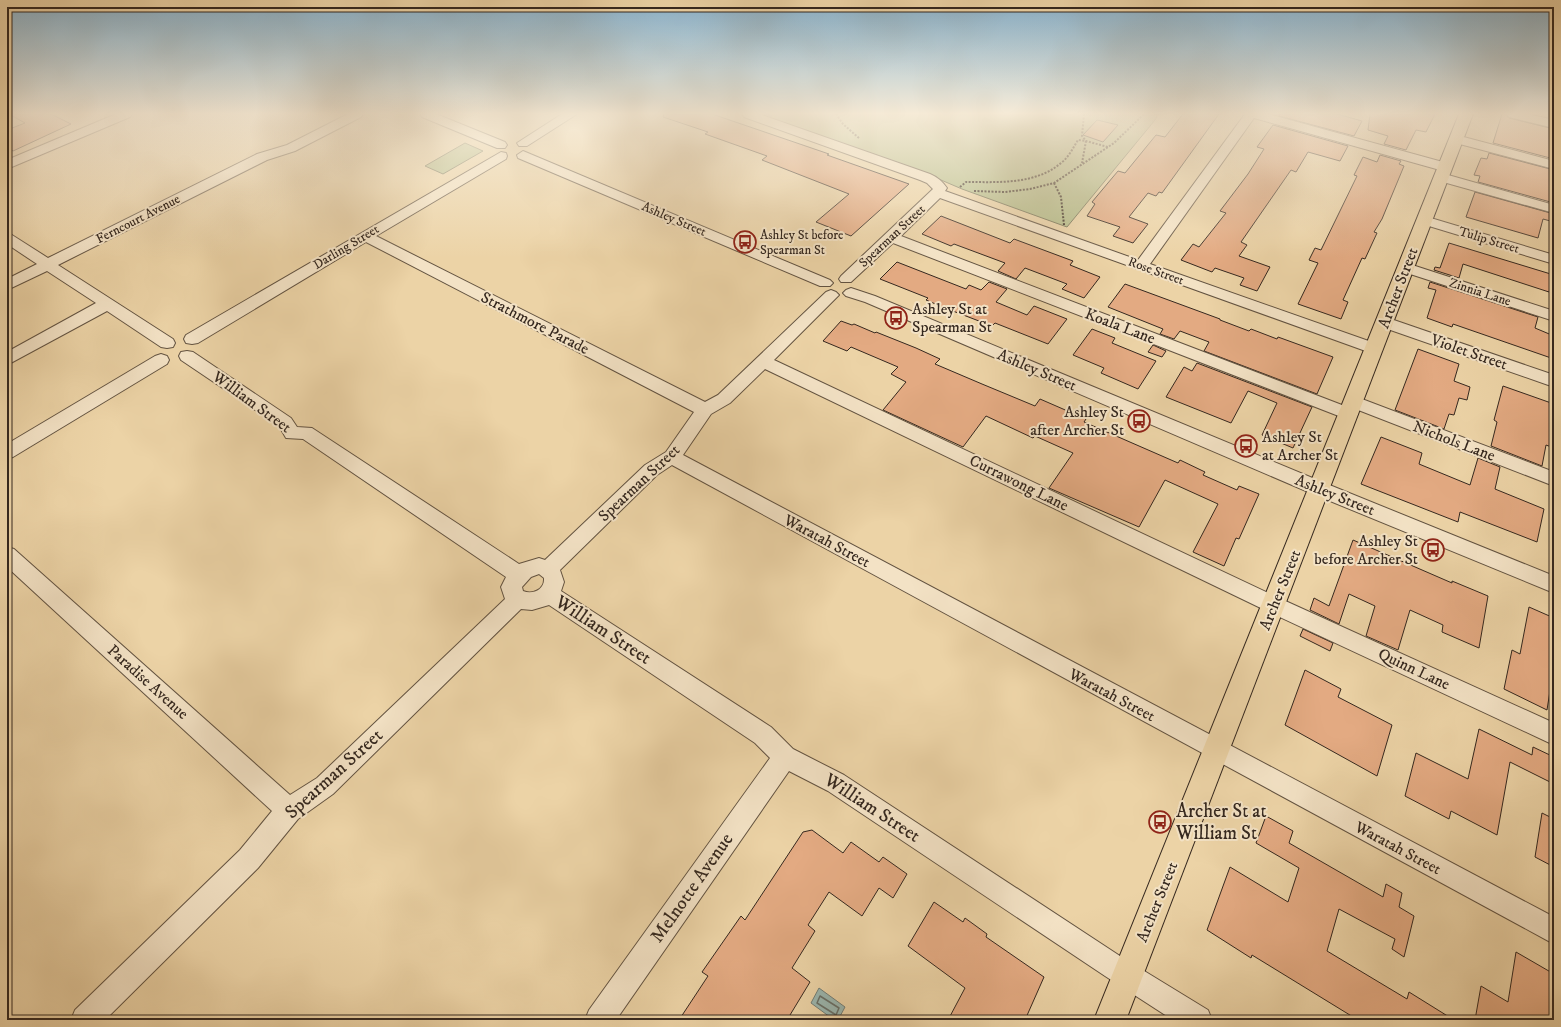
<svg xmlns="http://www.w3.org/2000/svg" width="1561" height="1027" font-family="'IM FELL DW Pica',serif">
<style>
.green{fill:#b4bd89;stroke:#747254}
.water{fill:#9ab6af;stroke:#727d75}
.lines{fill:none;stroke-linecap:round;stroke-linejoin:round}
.shore{stroke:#686f67;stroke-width:1.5}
.building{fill:#e3aa82;stroke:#35281f}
.minor-casing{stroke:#635341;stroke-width:2}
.major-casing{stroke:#35281f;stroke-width:2}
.path{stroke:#35281f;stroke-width:2;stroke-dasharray:2 1.5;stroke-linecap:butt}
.minor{fill:#f3e2c5;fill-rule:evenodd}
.major{fill:#ecd3a6;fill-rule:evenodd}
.labels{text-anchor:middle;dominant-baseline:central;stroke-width:4;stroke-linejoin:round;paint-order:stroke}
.far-street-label{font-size:13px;fill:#35281f;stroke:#f3e2c5}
.far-poi-label{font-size:13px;fill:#35281f;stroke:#f3e2c5;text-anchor:start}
.street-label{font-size:16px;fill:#35281f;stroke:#f3e2c5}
.poi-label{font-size:16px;fill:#35281f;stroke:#f3e2c5;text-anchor:start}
.near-street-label{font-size:19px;fill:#35281f;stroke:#f3e2c5}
.near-poi-label{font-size:19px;fill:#35281f;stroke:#f3e2c5;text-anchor:start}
</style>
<rect width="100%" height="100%" fill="#ecd3a6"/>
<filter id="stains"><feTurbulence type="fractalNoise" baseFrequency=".005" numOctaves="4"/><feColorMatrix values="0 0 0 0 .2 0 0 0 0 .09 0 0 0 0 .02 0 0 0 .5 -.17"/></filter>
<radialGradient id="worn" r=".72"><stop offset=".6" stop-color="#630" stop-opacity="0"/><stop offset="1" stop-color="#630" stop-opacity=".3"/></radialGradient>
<g class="green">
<polygon points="757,114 1158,114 1155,120 1067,227 962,189 913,168"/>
<polygon points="465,143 483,151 443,174 425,166"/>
</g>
<polygon class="water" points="819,988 845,1007 838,1020 834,1020 811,1003"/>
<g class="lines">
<polygon class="shore" points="820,996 839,1008 836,1015 817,1003"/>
</g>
<g class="building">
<polygon points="9,114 51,114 71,124 13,151 7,147 7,130 25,123"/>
<polygon points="664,114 712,114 829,154 827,155 909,184 851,236 816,222 849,194 762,160 767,156 705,134 708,132 663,117"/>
<polygon points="1183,114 1219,114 1162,193 1159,192 1156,196 1148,193 1129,217 1148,224 1133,243 1113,236 1120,227 1087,216 1095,204 1092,202 1118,171 1125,173 1156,135 1165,137"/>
<polygon points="1280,114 1337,114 1362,121 1354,136 1279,116"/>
<polygon points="1370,114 1435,114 1426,132 1416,130 1406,150 1384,144 1388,136 1368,130"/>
<polygon points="1502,114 1506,114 1509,118 1554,129 1554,159 1493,143"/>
<polygon points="1097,120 1118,125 1103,142 1083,135"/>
<polygon points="1273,125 1348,146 1340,161 1308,152 1296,172 1291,170 1241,242 1247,245 1239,256 1270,267 1257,291 1240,285 1244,278 1215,268 1212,272 1181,260 1193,244 1199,247 1226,213 1220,211 1248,174 1264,149 1257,147"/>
<polygon points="1489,153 1554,170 1554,203 1478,182 1480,176 1474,175 1481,158 1487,159"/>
<polygon points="1380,155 1401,161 1399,164 1404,166 1382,219 1374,232 1377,233 1365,259 1362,258 1343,300 1348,302 1341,319 1298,304 1318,263 1309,260 1315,248 1321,250 1357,176 1354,175 1363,157 1377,162"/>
<polygon points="1475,192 1554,214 1554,222 1543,219 1538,238 1466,217"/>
<polygon points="941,216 1010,243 1014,239 1073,261 1070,265 1100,277 1084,298 1062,289 1067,284 1025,268 1016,279 998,271 1005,263 954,244 951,246 922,234"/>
<polygon points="1449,243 1554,275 1549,292 1463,264 1459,278 1434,270 1435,267 1440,268"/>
<polygon points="897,262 966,289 969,285 981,290 989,282 1007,289 996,302 1027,315 1034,306 1067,319 1048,344 995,323 992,326 945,308 926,300 928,298 880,279"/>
<polygon points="1430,282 1538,317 1535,328 1554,336 1554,359 1453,324 1452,327 1427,318 1436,290 1428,288"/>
<polygon points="1125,284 1220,319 1220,320 1249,331 1251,329 1277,339 1278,337 1333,357 1317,394 1204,351 1209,342 1180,331 1174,339 1160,334 1163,329 1108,307"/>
<polygon points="841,321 852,325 854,324 875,333 876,332 916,348 940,359 935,364 982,384 1035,406 1040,399 1086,419 1084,422 1178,463 1180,460 1205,472 1203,475 1237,490 1239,486 1259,494 1239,539 1236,538 1224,566 1193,552 1218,504 1165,480 1139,527 1049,488 1073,453 1035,436 1033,438 986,416 963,447 883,410 906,382 891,374 898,367 851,347 847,351 823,341"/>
<polygon points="1092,329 1115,338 1112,343 1156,361 1138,389 1101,373 1104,368 1073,355"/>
<polygon points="1153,345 1166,351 1162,357 1148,352"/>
<polygon points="1418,349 1459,364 1454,381 1470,387 1467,400 1459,398 1454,415 1449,414 1444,429 1395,410"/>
<polygon points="1197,363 1312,407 1293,448 1262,435 1277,403 1248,391 1231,423 1166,397 1184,367 1192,371"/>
<polygon points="1503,386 1554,404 1554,448 1546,445 1542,466 1491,446 1497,422 1494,420"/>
<polygon points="1381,437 1422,453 1419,464 1470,485 1478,458 1500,467 1495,489 1544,509 1537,542 1460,512 1458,522 1361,484"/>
<polygon points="1353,540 1452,583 1452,581 1488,596 1479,648 1442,632 1443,625 1410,610 1398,650 1366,636 1375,606 1349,594 1339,624 1310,610 1314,598 1329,606"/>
<polygon points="1529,607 1554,618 1554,665 1547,710 1504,689 1512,650 1520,654"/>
<polygon points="1303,629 1333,643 1330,651 1300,636"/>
<polygon points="1305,670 1341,689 1338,697 1392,725 1377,776 1285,725"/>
<polygon points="1479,729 1532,755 1533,747 1554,757 1554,784 1510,762 1497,835 1451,811 1449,819 1405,796 1416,753 1468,779"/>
<polygon points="1542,813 1554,819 1554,867 1535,857"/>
<polygon points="1266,816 1293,831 1289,843 1383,897 1386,884 1402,893 1399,907 1414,916 1404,957 1392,949 1395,939 1339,909 1327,951 1407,999 1409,992 1454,1020 1358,1020 1252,955 1251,958 1207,930 1230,867 1288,902 1299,868 1256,843"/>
<polygon points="812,830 843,853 851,842 879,862 883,857 907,874 893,898 879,888 862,916 829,892 808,925 815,931 792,968 810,982 787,1020 679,1020 708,976 702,972 741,916 745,920 803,832"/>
<polygon points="934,902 963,922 965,918 987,934 986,937 1044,977 1025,1020 948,1020 965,988 908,946"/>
<polygon points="1516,952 1554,974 1554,1020 1475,1020 1481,986 1508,1002"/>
</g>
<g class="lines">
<g class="minor-casing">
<g id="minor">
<polygon points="116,114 132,114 130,117 7,169 7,160"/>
<polygon points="348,114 363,114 361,117 295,151 267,160 58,265 173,339 175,343 173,347 167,348 161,347 107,311 7,365 7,352 96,303 47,271 7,290 7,279 37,264 7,244 7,234 12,235 48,258 257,154 287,145"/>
<polygon points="420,114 436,114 505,142 507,145 505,148 497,148 422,117"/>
<polygon points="562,114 577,114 527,146 519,146 517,143"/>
<path d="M742 114H759L930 174C937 177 942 181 947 188L945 191 1138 260 1245 114H1268L1450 164 1451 167 1445 171 1440 170 1254 118 1150 264 1380 345 1382 349 1380 353 1374 354 940 198 901 236 1355 410 1358 414 1355 418 1349 420 893 243 851 282H841L839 279 841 276 933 189 927 183 920 180 744 117Z"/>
<polygon points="1507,114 1528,114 1554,120 1554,128 1509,117"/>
<polygon points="1456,135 1554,161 1554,169 1452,142 1450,139 1452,136"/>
<polygon points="523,151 830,280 833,283 830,286 820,286 518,158 517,155"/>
<path d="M501 152 506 153 507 156 506 159 376 236 705 402 718 395 826 292 831 290 836 292 839 295 774 360 1281 599 1554 723V745L1267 611 765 369 730 403 711 414 683 455 1554 917V944L672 465 657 475 560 570 564 582 561 591 771 727 793 749 844 775 1123 958 1208 1010 1212 1020H1173L1105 976 828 791 789 771 616 1020H585L589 1010 770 758 755 743 549 605 532 610 521 609 333 794 298 819 258 868 105 1020H71L75 1010 240 850 272 811 7 567V547L14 549 290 795 317 778 505 599 501 587 506 577 303 439 286 438 279 426 181 360 179 356 181 352 187 351 193 352 291 418 297 427 312 428 519 564 539 558 545 560 645 465 666 452 694 412 366 242 198 343 192 344 186 343 184 339 186 335ZM539 574 544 578C545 590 532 595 523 591L522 587 531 577Z"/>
<polygon points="1441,173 1554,205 1554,213 1436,180 1434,177 1436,174"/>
<polygon points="1424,216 1554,255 1554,264 1419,223 1417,220 1419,217"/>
<polygon points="1406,263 1554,311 1554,321 1401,271 1399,268 1401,265"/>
<polygon points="851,288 875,296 1327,484 1554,576 1554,593 1313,494 865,302 846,296 843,293 846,290"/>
<polygon points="1385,317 1554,375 1554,387 1379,326 1377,322 1379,318"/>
<polygon points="161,354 167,356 169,360 167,364 13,457 7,459 7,444 155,356"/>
<polygon points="1354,396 1554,472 1554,486 1348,406 1345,402 1348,398"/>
</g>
</g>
<g class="major-casing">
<polygon id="major" points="1459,114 1473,114 1126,1020 1094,1020"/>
</g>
<g class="path">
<polyline points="836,114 843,124 860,139"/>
<polyline points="1084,114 1082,136 1086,141 1108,147"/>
<polyline points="1054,183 1061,197 1064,225"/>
<path d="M960 187 966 182C998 182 1035 185 1061 163 1069 157 1073 148 1078 140L1086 141 1082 163"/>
<polyline points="974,191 1005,192 1030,189 1054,183 1114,143 1144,114"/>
</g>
<use href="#minor" class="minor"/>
<use href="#major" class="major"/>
</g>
<linearGradient id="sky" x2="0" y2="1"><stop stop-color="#89b5d1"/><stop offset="0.44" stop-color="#f6ebd7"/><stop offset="1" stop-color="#f6ebd7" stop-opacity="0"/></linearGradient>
<rect width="1561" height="258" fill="url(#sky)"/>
<defs>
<g id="bus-ring" transform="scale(1.15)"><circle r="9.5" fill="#f3e2c5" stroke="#8f2418" stroke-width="1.5"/><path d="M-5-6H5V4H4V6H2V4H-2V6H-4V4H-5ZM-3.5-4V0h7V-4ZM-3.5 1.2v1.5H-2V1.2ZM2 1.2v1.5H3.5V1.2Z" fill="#8f2418"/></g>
</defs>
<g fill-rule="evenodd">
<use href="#bus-ring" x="745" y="242"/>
<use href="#bus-ring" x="896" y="318"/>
<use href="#bus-ring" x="1139" y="421"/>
<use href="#bus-ring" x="1246" y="446"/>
<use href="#bus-ring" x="1433" y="550"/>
<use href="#bus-ring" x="1160" y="822"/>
</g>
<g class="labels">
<g class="far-street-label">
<text transform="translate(138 219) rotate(-27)">Ferncourt Avenue</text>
<text transform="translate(674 219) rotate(23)">Ashley Street</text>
<text transform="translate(892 236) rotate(-43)">Spearman Street</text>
<text transform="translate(1489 240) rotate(17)">Tulip Street</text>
<text transform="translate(346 247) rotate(-31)">Darling Street</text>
<text transform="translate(1156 271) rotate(20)">Rose Street</text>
<text transform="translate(1480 292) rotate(18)">Zinnia Lane</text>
</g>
<g class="far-poi-label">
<text x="760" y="235">Ashley St before<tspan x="760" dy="15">Spearman St</tspan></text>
</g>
<g class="street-label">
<text transform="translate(1398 288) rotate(-69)">Archer Street</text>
<text transform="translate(535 323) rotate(27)">Strathmore Parade</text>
<text transform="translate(1120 326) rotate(21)">Koala Lane</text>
<text transform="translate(1469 352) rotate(19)">Violet Street</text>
<text transform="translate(1037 370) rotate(23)">Ashley Street</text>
<text transform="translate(252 402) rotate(36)">William Street</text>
<text transform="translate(1454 441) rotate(21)">Nichols Lane</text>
<text transform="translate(639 483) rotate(-43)">Spearman Street</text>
<text transform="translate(1019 483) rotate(26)">Currawong Lane</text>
<text transform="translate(1335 495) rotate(22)">Ashley Street</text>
<text transform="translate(827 541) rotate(28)">Waratah Street</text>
<text transform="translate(1280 590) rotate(-68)">Archer Street</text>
<text transform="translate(1414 669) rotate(25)">Quinn Lane</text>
<text transform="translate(148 682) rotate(42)">Paradise Avenue</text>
<text transform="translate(1112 695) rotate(28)">Waratah Street</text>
<text transform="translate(1398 848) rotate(28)">Waratah Street</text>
<text transform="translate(1157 902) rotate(-68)">Archer Street</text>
</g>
<g class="poi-label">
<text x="912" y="309">Ashley St at<tspan x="912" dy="18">Spearman St</tspan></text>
<text x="1124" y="412" text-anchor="end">Ashley St<tspan x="1124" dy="18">after Archer St</tspan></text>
<text x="1262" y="437">Ashley St<tspan x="1262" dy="18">at Archer St</tspan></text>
<text x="1418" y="541" text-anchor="end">Ashley St<tspan x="1418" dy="18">before Archer St</tspan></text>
</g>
<g class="near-street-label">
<text transform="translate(603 630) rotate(33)">William Street</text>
<text transform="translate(334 774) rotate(-42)">Spearman Street</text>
<text transform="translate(872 808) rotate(33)">William Street</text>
<text transform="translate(692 888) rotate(-55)">Melnotte Avenue</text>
</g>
<g class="near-poi-label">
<text x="1176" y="811">Archer St at<tspan x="1176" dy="22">William St</tspan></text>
</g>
</g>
<rect width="1561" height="1027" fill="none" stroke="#ecd3a6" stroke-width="24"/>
<rect x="8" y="8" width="1545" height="1011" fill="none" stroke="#35281f" stroke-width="2"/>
<rect x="12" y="12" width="1537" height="1003" fill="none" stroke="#35281f"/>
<rect width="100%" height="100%" filter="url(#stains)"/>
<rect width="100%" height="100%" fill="url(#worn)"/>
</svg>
